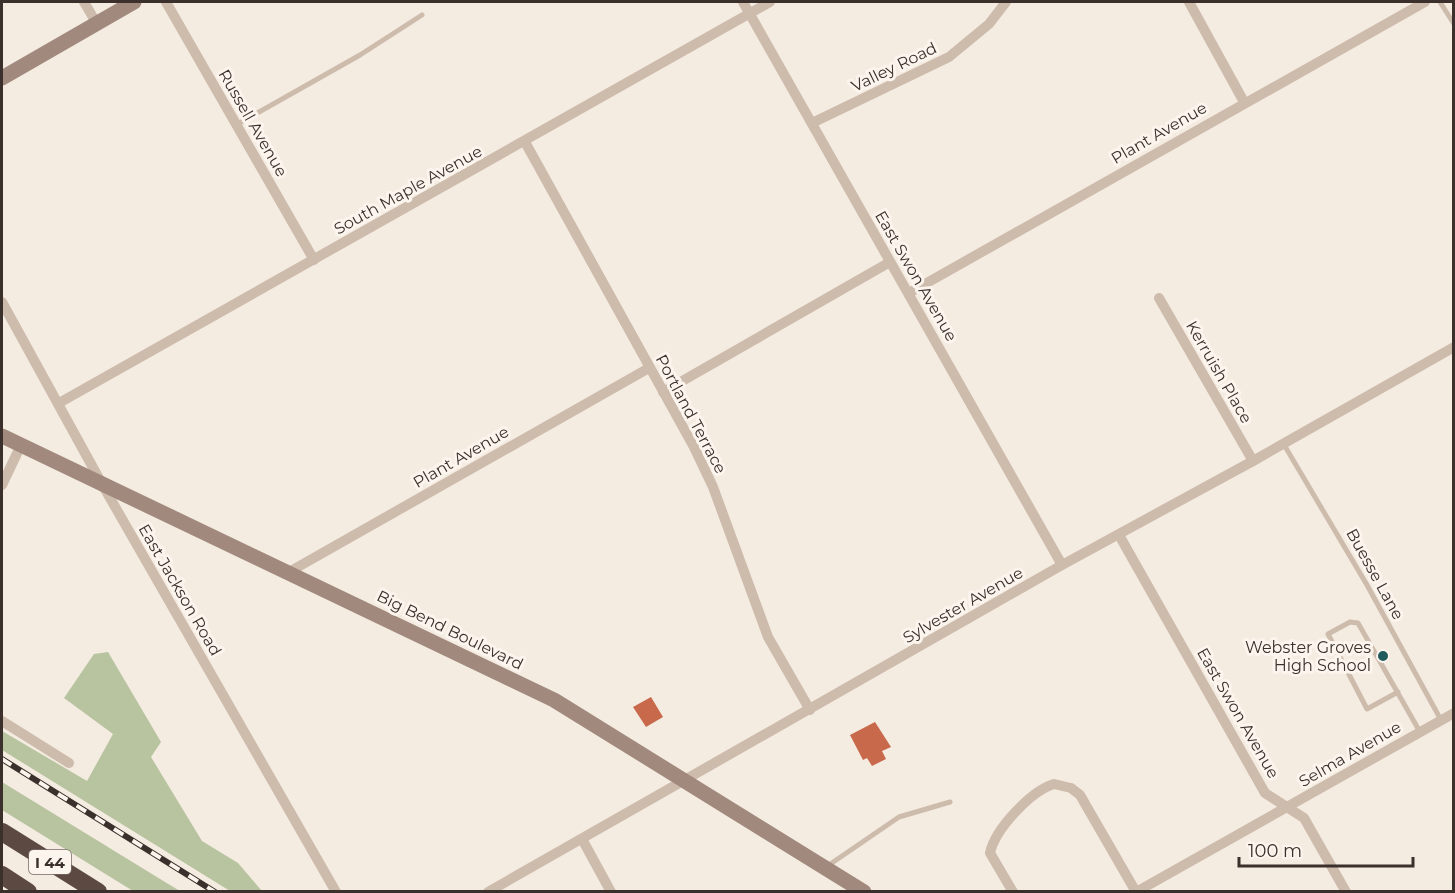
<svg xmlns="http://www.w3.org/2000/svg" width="1455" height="893" font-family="Montserrat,sans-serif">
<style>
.green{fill:#b8c4a0}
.building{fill:#c8694b}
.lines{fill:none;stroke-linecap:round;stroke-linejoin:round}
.lane{stroke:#cdbbac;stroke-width:5}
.street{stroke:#cdbbac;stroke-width:10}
.secondary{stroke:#a18a7d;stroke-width:15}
.highway{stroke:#5c4a42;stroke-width:18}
.rail-casing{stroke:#3b302b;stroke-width:6}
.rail{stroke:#fbf5ee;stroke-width:4;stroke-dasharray:11;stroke-linecap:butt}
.poi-dot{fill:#1f5a5e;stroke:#fbf5ee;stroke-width:2}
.labels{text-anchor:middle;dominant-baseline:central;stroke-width:6;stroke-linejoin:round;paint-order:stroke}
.shield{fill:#fbf5ee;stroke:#756b66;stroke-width:1.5}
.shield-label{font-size:15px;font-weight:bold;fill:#3b302b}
.street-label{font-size:16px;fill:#3b302b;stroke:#fbf5ee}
.poi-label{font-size:16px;fill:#3b302b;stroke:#fbf5ee;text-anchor:end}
</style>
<rect width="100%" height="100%" fill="#f4ebe1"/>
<g class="green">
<polygon points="108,652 161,742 151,757 202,841 238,863 262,891 230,891 2,750 2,731 87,781 113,734 64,698 94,654"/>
<polygon points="2,782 165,882 180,891 133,891 2,810"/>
</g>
<g class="building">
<polygon points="651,697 663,717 646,727 633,707"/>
<polygon points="875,722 891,747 882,751 886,759 872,766 867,758 863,760 850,735"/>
</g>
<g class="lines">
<g class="lane">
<polyline points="1440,2 1454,24"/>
<polyline points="236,125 360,55 422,15"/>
<polyline points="1283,443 1367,585 1441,720"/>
<polyline points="1398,692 1367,709 1328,634 1350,622 1358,623 1420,732"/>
<polyline points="826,867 899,817 950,802"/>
</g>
<g class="street">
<polyline points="84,2 97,24"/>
<polyline points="166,2 314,260"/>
<polyline points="743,2 1062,565"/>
<polyline points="1189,2 1244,102"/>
<polyline points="812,123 949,57 989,24 1006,2"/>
<polyline points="525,142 694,447 713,487 768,637 810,710"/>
<polyline points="909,293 1425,2"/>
<polyline points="1159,298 1253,461"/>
<polyline points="2,302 102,484 336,892"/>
<polyline points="663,392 890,262"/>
<polyline points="59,403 770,2"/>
<polyline points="2,485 21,445"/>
<polyline points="1119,535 1265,793 1304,818 1346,892"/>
<polyline points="289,572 649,368"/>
<polyline points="2,721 69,763"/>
<polyline points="582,839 611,892"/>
<polyline points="488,892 1062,565 1253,461 1454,347"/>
<path d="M1013 892 990 853C995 829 1031 791 1054 784L1071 788 1080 795 1136 892"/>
<polyline points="1136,892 1454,713"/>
</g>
<g class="secondary">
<polyline points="2,78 134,2"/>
<polyline points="2,436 554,700 864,892"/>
</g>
<g class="highway">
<polyline points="2,832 98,892"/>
<polyline points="2,875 28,892"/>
</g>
<g class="rail-casing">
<polyline id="rail" points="2,759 215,892"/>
</g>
<use href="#rail" class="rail"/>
</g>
<circle class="poi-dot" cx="1383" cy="656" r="6"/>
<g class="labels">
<rect class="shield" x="29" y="850" width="42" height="24" rx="4.5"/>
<g class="shield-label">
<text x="50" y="862">I 44</text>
</g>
<g class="street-label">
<text transform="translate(894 67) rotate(-26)">Valley Road</text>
<text transform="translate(253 123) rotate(60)">Russell Avenue</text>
<text transform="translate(1159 133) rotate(-30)">Plant Avenue</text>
<text transform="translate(408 190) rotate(-29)">South Maple Avenue</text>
<text transform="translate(916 276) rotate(60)">East Swon Avenue</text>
<text transform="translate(1219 372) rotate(60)">Kerruish Place</text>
<text transform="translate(691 414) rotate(62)">Portland Terrace</text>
<text transform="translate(461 457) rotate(-30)">Plant Avenue</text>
<text transform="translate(1375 574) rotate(61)">Buesse Lane</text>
<text transform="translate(180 590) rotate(60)">East Jackson Road</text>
<text transform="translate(963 605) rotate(-30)">Sylvester Avenue</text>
<text transform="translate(450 630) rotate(26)">Big Bend Boulevard</text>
<text transform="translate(1238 713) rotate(60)">East Swon Avenue</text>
<text transform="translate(1350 754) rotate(-30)">Selma Avenue</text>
</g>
<g class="poi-label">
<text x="1371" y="647">Webster Groves<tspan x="1371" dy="18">High School</tspan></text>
</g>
</g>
<rect width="1455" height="893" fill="none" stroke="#3b302b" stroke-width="6"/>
<path d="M1239 857v9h174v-9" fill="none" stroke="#3b302b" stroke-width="3"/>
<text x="1248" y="857" font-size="18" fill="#3b302b" stroke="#fbf5ee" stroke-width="4.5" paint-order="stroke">100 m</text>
</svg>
